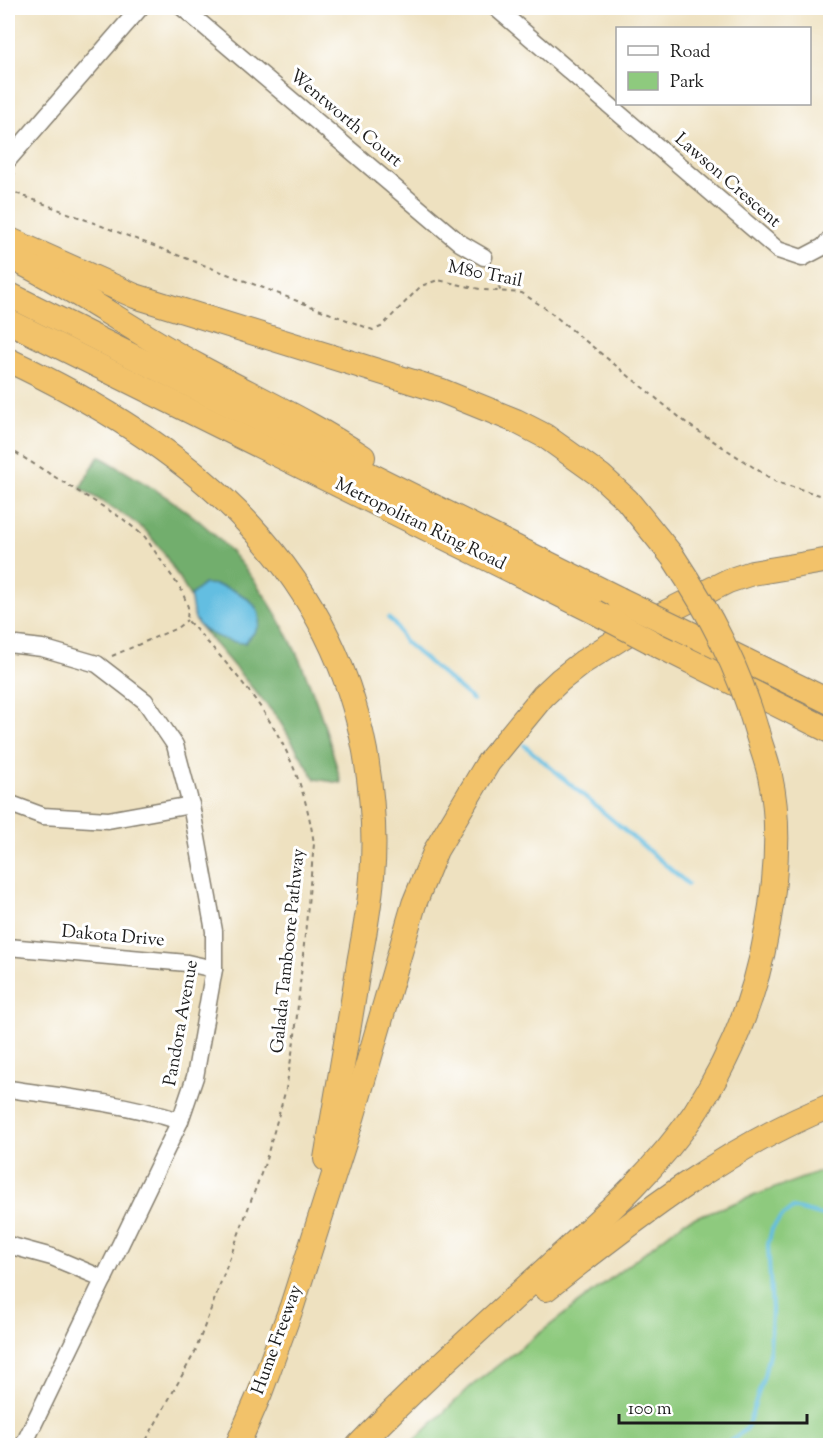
<svg xmlns="http://www.w3.org/2000/svg" width="838" height="1453" font-family="'Sorts Mill Goudy',serif">
<style>
.green{fill:#8eca7e;stroke:#55734d;stroke-width:1.5}
.forest{fill:#72ae6d;stroke:#476544;stroke-width:1.5}
.water{fill:#63bee1;stroke:#406d7e;stroke-width:1.5}
.lines{fill:none;stroke-linecap:round;stroke-linejoin:round}
.stream{stroke:#63bee1;stroke-width:4}
.minor-casing{stroke:#857e6e;stroke-width:19}
.highway-casing{stroke:#857e6e;stroke-width:26}
.path{stroke:#857e6e;stroke-width:2;stroke-dasharray:4.5 4.5;stroke-linecap:butt}
.minor{stroke:#fff;stroke-width:16}
.highway{stroke:#f2c26a;stroke-width:24}
.highway-bridge-casing{stroke:#857e6e;stroke-width:26;stroke-linecap:butt}
.highway-bridge{stroke:#f2c26a;stroke-width:24}
.labels{text-anchor:middle;dominant-baseline:central;stroke-width:6;stroke-linejoin:round;paint-order:stroke}
.street-label{font-size:18px;fill:#1c1c1c;stroke:#fff}
</style>
<rect width="100%" height="100%" fill="#fff"/>
<filter id="ink" filterUnits="userSpaceOnUse"><feTurbulence type="fractalNoise" baseFrequency=".0167" numOctaves="2"/><feDisplacementMap in="SourceGraphic" scale="12" xChannelSelector="R" yChannelSelector="G"/><feConvolveMatrix kernelMatrix="1 2 1 2 8 2 1 2 1" color-interpolation-filters="sRGB"/></filter>
<filter id="wash" filterUnits="userSpaceOnUse"><feTurbulence type="fractalNoise" baseFrequency=".008" numOctaves="4" result="noise"/><feDisplacementMap in="SourceGraphic" scale="24" xChannelSelector="R" yChannelSelector="G"/><feGaussianBlur stdDeviation="1.35" result="paint"/><feColorMatrix in="noise" values="0 0 0 0 0 0 0 0 0 0 0 0 0 0 0 0 0 1.4 0 .05"/><feComposite in="paint" operator="in"/></filter>
<g filter="url(#wash)">
<rect width="100%" height="100%" fill="#eee1c0"/>
<polygon class="green" points="830,1168 830,1445 410,1445 470,1387 685,1221"/>
<path class="forest" d="M99 456C132 476 167 495 198 520 278 587 316 685 341 783L315 779 277 717 197 623 190 596 163 552 146 531 126 516 80 488Z"/>
<path class="water" d="M204 584C224 583 264 599 259 624 257 631 249 638 245 643 231 643 201 634 195 619 192 612 192 603 190 596Z"/>
<g class="lines">
<g class="stream">
<polyline points="388,618 394,623 405,642 473,700"/>
<polyline points="524,745 688,884"/>
<polyline points="725,1446 747,1428 764,1376 770,1349 772,1310 768,1245 772,1229 780,1218 793,1208 820,1215 830,1214"/>
</g>
</g>
</g>
<g filter="url(#ink)">
<g class="lines">
<g class="minor-casing">
<g id="minor">
<polyline points="183,8 460,243 484,257"/>
<polyline points="496,8 778,250 802,258 823,247 830,239"/>
<polyline points="8,160 140,8"/>
<polyline points="8,644 42,648 97,664 145,701 175,745 191,805 214,931 214,969 195,1077 180,1121 23,1446"/>
<polyline points="8,803 43,816 108,820 191,805"/>
<polyline points="8,947 187,963 214,969"/>
<path d="M8 1089C66 1097 123 1103 180 1121"/>
<polyline points="8,1245 52,1257 104,1279"/>
</g>
</g>
<g class="highway-casing">
<g id="highway">
<polyline points="8,239 135,296 442,391 516,421 545,436 601,476 627,500 673,557"/>
<path d="M20 262C82 293 138 334 198 366 253 396 311 422 363 457"/>
<polyline points="8,294 619,599"/>
<polyline points="8,321 595,612"/>
<path d="M8 360C180 441 328 554 365 751 372 793 376 835 372 877 370 906 364 935 359 963 349 1029 337 1094 326 1159"/>
<polyline points="679,628 830,702"/>
<polyline points="652,642 830,731"/>
<path d="M546 1289C634 1220 725 1148 830 1106"/>
<polyline points="237,1446 260,1393 292,1306 353,1115 414,904 436,850 488,763 543,696 560,680 583,662 643,624 728,581 752,573 830,560"/>
<path d="M358 1446C423 1379 492 1319 560 1256 608 1212 657 1168 694 1114 730 1059 756 995 767 930 776 881 781 825 770 776 767 761 761 747 757 732"/>
</g>
</g>
<g class="path">
<polyline points="8,181 15,173"/>
<polyline points="8,190 373,330 381,327 421,286 438,280 484,290 522,293 545,308 689,425 776,482 830,498"/>
<polyline points="491,270 501,292"/>
<path d="M8 448 123 519 145 537 182 591 188 607 187 620C252 689 300 746 314 844L295 1035 286 1089 265 1163 195 1352 143 1446"/>
<polyline points="112,656 177,628 187,620"/>
</g>
<use href="#minor" class="minor"/>
<use href="#highway" class="highway"/>
<g class="highway-bridge-casing">
<g id="highway-bridge">
<path d="M673 557C710 613 739 668 757 732"/>
<polyline points="619,599 679,628"/>
<polyline points="595,612 652,642"/>
</g>
</g>
<use href="#highway-bridge" class="highway-bridge"/>
</g>
</g>
<g class="labels">
<g class="street-label">
<text transform="translate(345 119) rotate(40)">Wentworth Court</text>
<text transform="translate(727 181) rotate(41)">Lawson Crescent</text>
<text transform="translate(485 275) rotate(11)">M80 Trail</text>
<text transform="translate(420 525) rotate(26)">Metropolitan Ring Road</text>
<text transform="translate(113 937) rotate(5)">Dakota Drive</text>
<text transform="translate(289 951) rotate(-84)">Galada Tamboore Pathway</text>
<text transform="translate(182 1023) rotate(-80)">Pandora Avenue</text>
<text transform="translate(278 1340) rotate(-70)">Hume Freeway</text>
</g>
</g>
<rect width="838" height="1453" fill="none" stroke="#fff" stroke-width="30"/>
<rect x="616" y="27" width="195" height="78" fill="#ffffff" stroke="#a4a4a4" stroke-width="1.5"/>
<rect x="628" y="46" width="30" height="9" fill="#ffffff" stroke="#a4a4a4" stroke-width="1.5"/>
<text x="670" y="57" font-size="18" fill="#1c1c1c">Road</text>
<rect x="628" y="72" width="30" height="18" fill="#8eca7e" stroke="#a4a4a4" stroke-width="1.5"/>
<text x="670" y="87" font-size="18" fill="#1c1c1c">Park</text>
<path d="M619 1414v9h188v-9" fill="none" stroke="#1c1c1c" stroke-width="3"/>
<text x="628" y="1414" font-size="18" fill="#1c1c1c" stroke="#ffffff" stroke-width="4.5" paint-order="stroke">100 m</text>
</svg>
